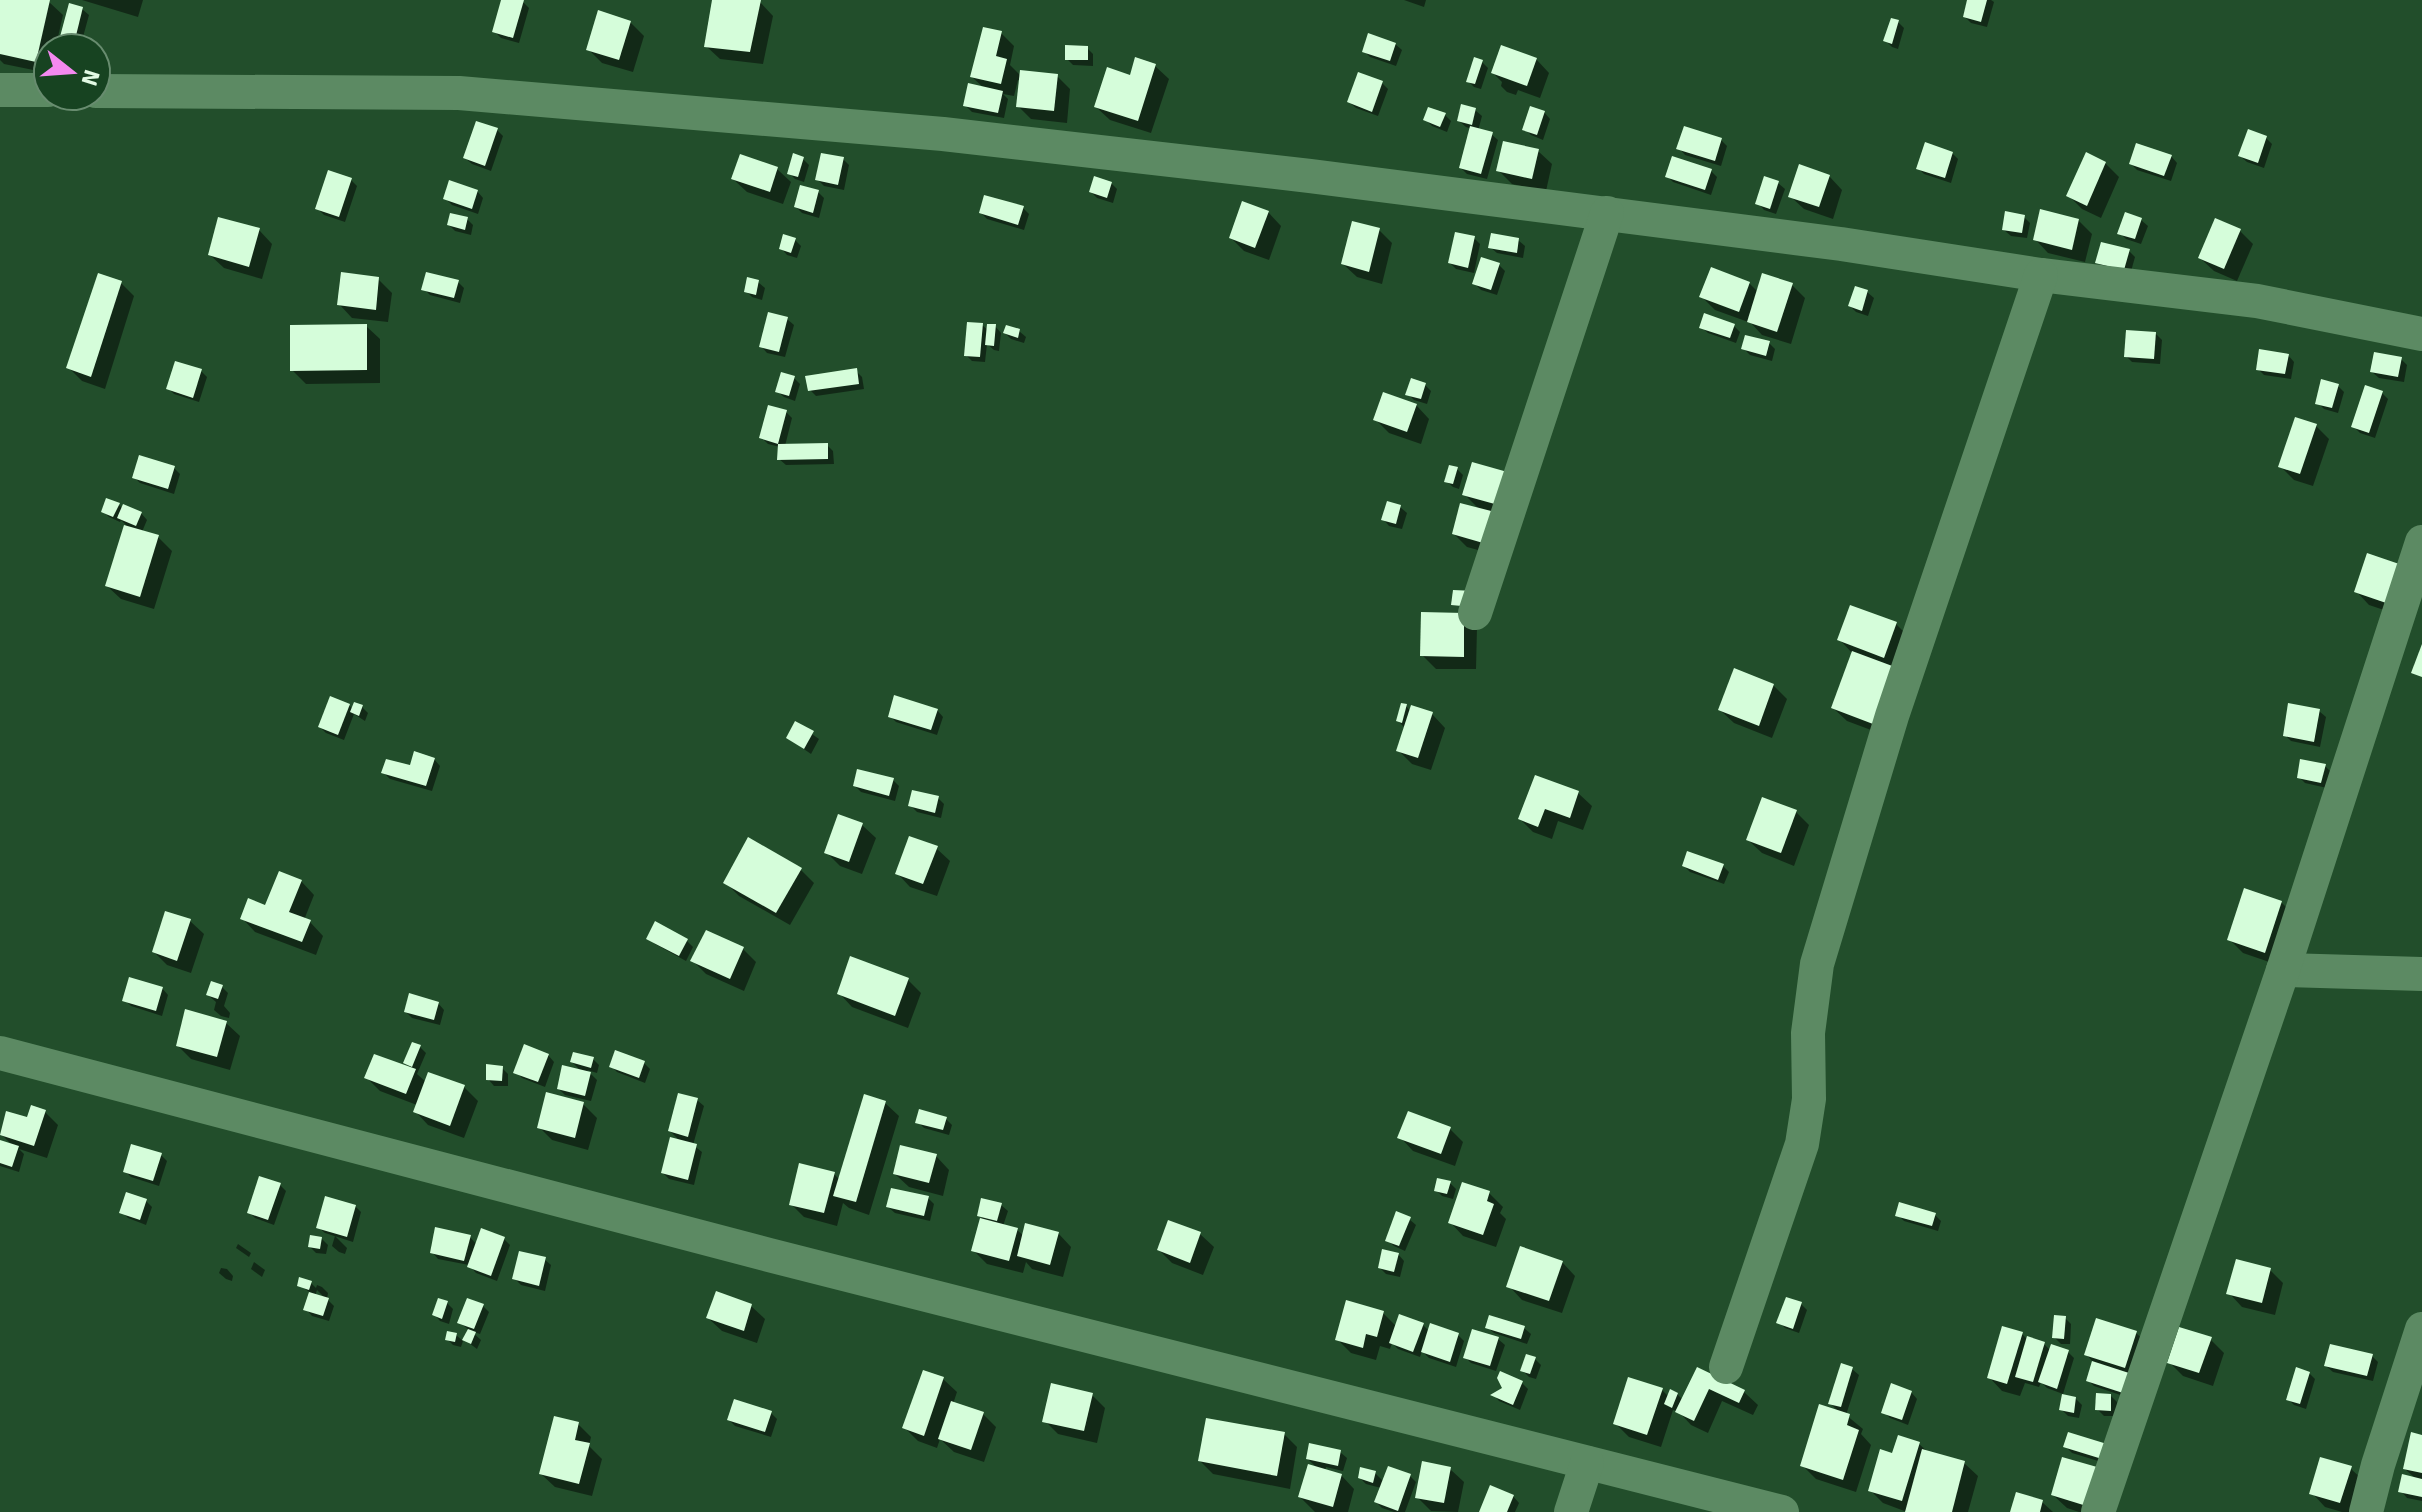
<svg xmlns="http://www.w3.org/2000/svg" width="2422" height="1512" font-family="Signika,sans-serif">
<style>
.shadow{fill:#0007;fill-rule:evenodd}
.building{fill:#d5fdda}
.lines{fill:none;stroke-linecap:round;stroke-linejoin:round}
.minor{stroke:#5c8a63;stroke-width:34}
</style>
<rect width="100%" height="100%" fill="#224e2b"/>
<g class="shadow">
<polygon points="2,0 49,2 63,15 56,46 59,47 82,9 89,15 80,48 48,48 48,73 4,64 0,60"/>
<polygon points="82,0 143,0 138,17"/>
<polygon points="503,0 523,2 529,8 519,43 501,38 494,31"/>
<polygon points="714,0 760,2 773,16 763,64 720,59 706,46"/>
<polygon points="1404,0 1426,0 1424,7"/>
<polygon points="1969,0 1991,0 1994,2 1987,27 1971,23 1965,17"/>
<polygon points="630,22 644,36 633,72 602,63 588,49"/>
<polygon points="1898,22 1904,28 1898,49 1892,47 1886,41"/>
<polygon points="1001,33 1014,46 1010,65 1021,76 1057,76 1070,89 1067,123 1031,119 1018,106 1021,80 1018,80 1014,96 1003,94 1008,99 1004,118 972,112 966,106 985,89 972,77"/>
<polygon points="1395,44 1402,50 1396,66 1370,57 1364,51"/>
<polygon points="1087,48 1093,54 1093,66 1073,65 1067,59"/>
<polygon points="1536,59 1549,73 1540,98 1518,90 1516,95 1507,92 1501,86 1502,82 1493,73"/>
<polygon points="1482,62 1488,68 1481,89 1474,87 1468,81"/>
<polygon points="1155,66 1169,79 1151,133 1110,120 1096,107 1131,77"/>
<polygon points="1382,83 1388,89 1378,116 1356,108 1349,102"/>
<polygon points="1475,110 1482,116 1478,131 1491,134 1498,140 1487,179 1467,174 1461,168 1472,129 1466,127 1459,121"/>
<polygon points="1544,112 1550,119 1543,140 1531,135 1525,129"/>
<polygon points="1445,115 1451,121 1447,132 1432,126 1426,120"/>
<polygon points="497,130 503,136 491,171 472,164 465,158"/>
<polygon points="2266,138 2272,144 2264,168 2247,162 2240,156"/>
<polygon points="1721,140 1727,146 1721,166 1685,155 1679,148"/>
<polygon points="1538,151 1552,164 1546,191 1512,184 1498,170"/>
<polygon points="1952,153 1958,159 1951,183 1924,174 1918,168"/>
<polygon points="2171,156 2177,163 2171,181 2137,170 2131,164"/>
<polygon points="802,158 809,165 804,182 795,179 789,173"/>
<polygon points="843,159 849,165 844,190 824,186 817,179"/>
<polygon points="2105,163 2119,177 2101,218 2082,209 2069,196"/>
<polygon points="777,169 791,182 783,204 747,192 733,179"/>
<polygon points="1711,171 1717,177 1711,195 1673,182 1667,176"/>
<polygon points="1829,176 1842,190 1833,219 1804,209 1790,196"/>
<polygon points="351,180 357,186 345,222 324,215 318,209"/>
<polygon points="1111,183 1117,189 1113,203 1097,198 1091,192"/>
<polygon points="1778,183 1785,189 1776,214 1764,210 1758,203"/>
<polygon points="477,191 483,198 478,214 452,205 445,198"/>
<polygon points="818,192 824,198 819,218 802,213 796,207"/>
<polygon points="1023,208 1029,214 1024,230 987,219 981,213"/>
<polygon points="1268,212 1281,226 1269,260 1244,251 1231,238"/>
<polygon points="2024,217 2030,223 2027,238 2011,236 2004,230"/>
<polygon points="467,219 473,225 471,235 455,231 449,225"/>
<polygon points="2078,220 2092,234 2085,262 2048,253 2035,239"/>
<polygon points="2141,220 2148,226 2141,244 2126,239 2120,233"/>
<polygon points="259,230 272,244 262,279 224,268 210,255"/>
<polygon points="1379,230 1392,243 1382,284 1357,277 1343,264"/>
<polygon points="2239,230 2253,244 2237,281 2214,271 2200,258"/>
<polygon points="1474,238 1480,244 1474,273 1456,269 1450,263"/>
<polygon points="795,240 801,246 797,258 787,255 781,248"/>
<polygon points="1518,240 1525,246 1523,258 1497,253 1490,247"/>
<polygon points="2129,251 2135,257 2130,275 2104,268 2098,262"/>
<polygon points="1499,265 1505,271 1497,295 1481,290 1475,284"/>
<polygon points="378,279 392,293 388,322 352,318 339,304"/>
<polygon points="458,282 464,288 460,303 430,295 424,289"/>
<polygon points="758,282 765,288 762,300 752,297 746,291"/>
<polygon points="121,283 134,296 105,389 82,381 69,368"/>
<polygon points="1749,283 1758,292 1792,285 1805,298 1791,344 1762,335 1751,323 1715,310 1702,297"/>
<polygon points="1867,292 1874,298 1868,316 1856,312 1850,306"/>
<polygon points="787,319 794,325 785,357 767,353 761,346"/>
<polygon points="982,325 989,331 995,326 1001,333 999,351 994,350 987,344 985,362 972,361 966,355"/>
<polygon points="366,326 380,339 380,383 306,384 292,370"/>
<polygon points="1734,326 1740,332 1736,343 1708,333 1701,327"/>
<polygon points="1019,331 1026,337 1024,343 1011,339 1005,333"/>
<polygon points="2156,334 2162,340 2160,364 2132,362 2126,356"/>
<polygon points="1769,343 1775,349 1772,361 1750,355 1744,349"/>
<polygon points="2288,355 2294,362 2291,379 2264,375 2258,369"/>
<polygon points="2401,359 2407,365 2404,382 2379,378 2372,372"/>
<polygon points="201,371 207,377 199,402 174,394 168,388"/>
<polygon points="856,371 862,377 864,389 816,396 810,390"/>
<polygon points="794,378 800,384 795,401 784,397 777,391"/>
<polygon points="1425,385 1431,391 1427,404 1414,400 1408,394"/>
<polygon points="2338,386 2344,392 2338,413 2324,409 2318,403"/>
<polygon points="2382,393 2388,399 2375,438 2360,433 2354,427"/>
<polygon points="1416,405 1429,419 1421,444 1389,433 1375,419"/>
<polygon points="786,412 792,418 785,446 827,445 833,451 834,464 786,465 779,459 780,447 768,444 762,438"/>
<polygon points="2316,426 2329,439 2313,486 2294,480 2280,466"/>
<polygon points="174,468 180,474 174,494 140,483 134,477"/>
<polygon points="1457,469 1463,475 1459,489 1453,487 1446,481"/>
<polygon points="1510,475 1504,557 1467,547 1454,534 1480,510 1464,494"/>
<polygon points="1388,504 1400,507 1407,513 1402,529 1389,526 1383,519"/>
<polygon points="119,505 123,509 141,513 147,520 142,532 158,537 172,551 154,609 121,599 107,586 126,525 121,520 120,522 109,517 103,511"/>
<polygon points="2368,555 2405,617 2369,605 2356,591"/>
<polygon points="1851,607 1896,624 1910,638 1887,736 1847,721 1833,708 1853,654 1839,639"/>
<polygon points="1423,614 1477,628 1476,669 1436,669 1422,655"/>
<polygon points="1773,685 1787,699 1772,738 1734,723 1720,710"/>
<polygon points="349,705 353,710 362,707 368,713 365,721 354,714 344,740 326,733 320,727"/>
<polygon points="1406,706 1411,712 1432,714 1445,728 1431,770 1412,764 1398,750 1404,727 1398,721"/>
<polygon points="937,710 943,717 937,735 896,722 890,716"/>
<polygon points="2319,711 2326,717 2320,747 2291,741 2285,735"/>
<polygon points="796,723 819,739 811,754 788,738"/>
<polygon points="434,759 440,766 432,791 390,779 384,773 411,768"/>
<polygon points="2325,766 2331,772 2327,788 2305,783 2299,777"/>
<polygon points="893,780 899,786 895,801 861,792 855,786"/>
<polygon points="1578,793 1592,806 1583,830 1558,821 1552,839 1533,832 1520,819"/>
<polygon points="938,798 944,804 941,818 917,812 911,806"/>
<polygon points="1796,812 1809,825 1794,866 1762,853 1748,840"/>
<polygon points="840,816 862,825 876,838 862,874 840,866 826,852"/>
<polygon points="936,848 950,861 937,896 910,887 897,873"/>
<polygon points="1684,866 1723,866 1729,872 1724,884 1690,872"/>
<polygon points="801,870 814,883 790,925 739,896 725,882"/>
<polygon points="301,881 314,895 304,920 310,922 323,936 316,955 255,932 242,918 267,908"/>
<polygon points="2281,902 2295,916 2278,965 2243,953 2229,939"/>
<polygon points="190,921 204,934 191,973 167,965 154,952"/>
<polygon points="656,924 687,941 693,947 686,961 655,944 649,938"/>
<polygon points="743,949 756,962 744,991 706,974 693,961"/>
<polygon points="908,980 921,993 908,1028 852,1007 839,993"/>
<polygon points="222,987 228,993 224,1006 230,1013 229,1018 221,1016 214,1010 216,1002 208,995"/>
<polygon points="162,988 168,995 162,1016 131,1006 125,1000"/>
<polygon points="438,1003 444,1010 440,1025 412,1018 406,1012"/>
<polygon points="226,1023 240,1036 230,1070 191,1059 178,1046"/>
<polygon points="420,1047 426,1053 417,1074 426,1082 429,1074 464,1087 478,1101 464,1138 428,1125 415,1111 417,1105 380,1091 367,1078 414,1071 406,1063"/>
<polygon points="548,1055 554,1062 545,1087 522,1078 516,1072"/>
<polygon points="593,1059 599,1065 597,1073 587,1070 597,1080 591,1101 565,1095 559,1089 582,1072 572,1062"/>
<polygon points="644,1063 650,1069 645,1083 617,1072 611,1066"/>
<polygon points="502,1068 508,1074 508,1086 494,1086 488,1079"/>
<polygon points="697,1100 704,1106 693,1145 702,1152 694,1185 669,1179 663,1173 680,1141 670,1131"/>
<polygon points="885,1103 899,1116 869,1215 849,1208 843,1203 837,1226 804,1217 791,1204 834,1174 840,1180"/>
<polygon points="583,1104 597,1118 588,1150 552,1140 539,1127"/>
<polygon points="44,1111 58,1125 47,1158 19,1149 24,1154 19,1172 0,1166 0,1142 14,1147 1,1134"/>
<polygon points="946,1119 952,1125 949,1135 924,1128 918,1122"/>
<polygon points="1450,1129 1463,1142 1455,1166 1413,1151 1400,1137"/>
<polygon points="161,1155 167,1161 159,1186 131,1177 125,1171"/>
<polygon points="936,1156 949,1170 943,1196 909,1187 895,1174"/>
<polygon points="1450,1183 1456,1189 1453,1199 1442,1196 1436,1190"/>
<polygon points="280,1185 286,1191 274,1225 255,1218 249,1212"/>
<polygon points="1489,1193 1503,1207 1500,1213 1506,1219 1496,1247 1463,1236 1450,1222"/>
<polygon points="928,1198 934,1204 930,1221 895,1213 888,1207"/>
<polygon points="146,1201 152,1207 146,1225 128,1218 122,1212"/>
<polygon points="1001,1205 1008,1211 1003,1226 1017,1230 1024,1236 1058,1233 1071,1247 1063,1277 1032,1269 1026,1262 1023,1273 987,1264 973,1250 982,1218 979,1215"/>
<polygon points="355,1206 361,1212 353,1242 325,1233 318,1227"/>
<polygon points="1898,1215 1935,1215 1941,1221 1938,1231 1904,1221"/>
<polygon points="1409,1219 1416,1225 1405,1251 1394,1246 1387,1240"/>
<polygon points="482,1231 504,1239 510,1245 497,1281 476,1273 469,1265 438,1259 432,1252 470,1237 477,1245"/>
<polygon points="1200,1234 1214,1247 1203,1275 1172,1263 1159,1250"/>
<polygon points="335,1236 347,1248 345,1254 339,1252 332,1246"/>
<polygon points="322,1239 328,1245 326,1254 316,1253 310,1247"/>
<polygon points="238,1244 251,1253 249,1257 236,1248"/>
<polygon points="1398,1254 1404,1261 1400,1277 1386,1274 1380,1268"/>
<polygon points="544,1259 551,1265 545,1291 521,1285 515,1279"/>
<polygon points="254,1262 265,1270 262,1277 251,1269"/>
<polygon points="1562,1262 1575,1276 1562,1313 1522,1300 1509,1286"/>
<polygon points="221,1268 227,1269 233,1276 232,1281 226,1279 219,1273"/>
<polygon points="2270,1270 2283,1283 2275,1315 2242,1307 2229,1293"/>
<path d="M311 1283 316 1288 317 1285 322 1287 328 1293 327 1299 334 1306 329 1321 312 1316 306 1309 311 1293 299 1285ZM317 1290 326 1299 315 1296Z"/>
<polygon points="447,1303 453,1309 449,1324 440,1321 434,1314"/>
<polygon points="1801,1304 1807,1310 1799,1333 1785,1328 1779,1322"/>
<polygon points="483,1306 489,1312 480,1334 471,1331 481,1340 477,1349 465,1340 469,1330 459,1322"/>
<polygon points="751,1306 765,1319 757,1343 722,1331 708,1318"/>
<polygon points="1383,1313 1397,1327 1423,1325 1430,1332 1458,1335 1464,1341 1456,1367 1429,1358 1422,1351 1420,1357 1398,1349 1392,1343 1390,1349 1380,1346 1376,1360 1351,1353 1337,1339"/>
<polygon points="2065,1318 2071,1324 2070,1344 2061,1344 2054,1337"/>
<polygon points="1487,1327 1524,1328 1531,1334 1527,1344 1494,1333"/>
<polygon points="1473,1331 1498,1339 1505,1345 1496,1371 1471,1363 1465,1357"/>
<polygon points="2136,1333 2150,1346 2129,1398 2094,1386 2088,1380 2093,1362 2086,1354"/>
<polygon points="2022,1334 2027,1339 2044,1344 2051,1351 2068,1352 2074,1358 2063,1394 2047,1388 2041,1382 2039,1387 2025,1383 2020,1396 2002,1391 1989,1377"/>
<polygon points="456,1335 463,1341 461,1347 453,1345 447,1339"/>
<polygon points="2210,1339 2224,1353 2213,1386 2183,1376 2169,1362"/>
<polygon points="2372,1356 2378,1362 2373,1381 2333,1372 2326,1366"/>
<polygon points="1535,1359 1541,1365 1536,1379 1529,1377 1523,1371"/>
<polygon points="1852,1369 1859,1375 1846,1415 1863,1429 1861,1434 1871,1445 1856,1492 1816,1479 1802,1465 1840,1413 1830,1403"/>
<polygon points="1697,1370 1744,1392 1758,1405 1753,1415 1722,1401 1708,1433 1691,1425 1679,1412 1673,1410 1661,1447 1629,1437 1615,1423 1662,1390 1669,1397 1677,1394 1683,1400"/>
<polygon points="2309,1373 2315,1379 2306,1409 2294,1405 2288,1399"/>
<polygon points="943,1379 957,1392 953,1404 983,1414 996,1427 984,1462 954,1452 940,1439 937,1448 918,1441 904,1427"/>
<polygon points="1522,1383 1528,1389 1520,1410 1499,1401 1494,1395"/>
<polygon points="1911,1392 1917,1399 1908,1425 1890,1418 1884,1412"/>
<polygon points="1092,1395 1105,1408 1097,1443 1058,1434 1045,1421"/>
<polygon points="2111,1396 2117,1402 2116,1416 2104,1416 2097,1409"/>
<polygon points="2075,1398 2082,1405 2079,1418 2068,1416 2061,1409"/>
<polygon points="771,1413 777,1419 771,1437 735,1426 729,1420"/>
<polygon points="578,1424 591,1437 589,1446 602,1459 592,1496 555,1487 541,1474"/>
<polygon points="1284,1434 1297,1447 1290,1489 1213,1474 1200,1461"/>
<polygon points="2069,1434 2108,1464 2072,1453 2065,1446"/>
<polygon points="2422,1437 2422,1501 2407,1498 2401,1491 2416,1479 2405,1469"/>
<polygon points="1919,1444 1929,1453 1964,1463 1978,1476 1968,1512 1907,1512 1883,1503 1870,1490 1894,1455"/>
<polygon points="1340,1452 1347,1458 1343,1471 1326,1467 1325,1471 1341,1475 1354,1489 1348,1512 1315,1512 1300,1497 1318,1469 1308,1459"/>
<polygon points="2350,1468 2364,1481 2355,1512 2342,1512 2325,1507 2312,1493"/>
<polygon points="1450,1469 1464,1482 1458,1512 1431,1511 1417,1497"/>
<polygon points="1375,1473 1384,1482 1410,1476 1416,1482 1405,1512 1394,1512 1382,1508 1376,1502 1381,1488 1366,1484 1360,1478"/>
<polygon points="2053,1495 2114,1512 2079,1512 2067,1508"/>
<polygon points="1513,1496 1519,1503 1515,1512 1481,1512"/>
<polygon points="2042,1502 2053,1512 2012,1512"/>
</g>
<g class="building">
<polygon points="0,0 50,0 36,62 0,54"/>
<polygon points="501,0 524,0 513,38 492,32"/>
<polygon points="712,0 761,0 750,52 704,47"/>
<polygon points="1967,0 1987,0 1981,22 1963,17"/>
<polygon points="69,3 83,7 73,48 57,48"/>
<polygon points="598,10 631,21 619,60 586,50"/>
<polygon points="1891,18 1899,20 1892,44 1883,41"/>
<polygon points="983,27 1002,31 996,56 1007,59 1001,84 970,77"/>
<polygon points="1368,33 1396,43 1390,61 1362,52"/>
<polygon points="1065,45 1088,46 1088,60 1065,60"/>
<polygon points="1501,45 1537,58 1527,86 1491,73"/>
<polygon points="1135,57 1156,64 1138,121 1094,107 1107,67 1130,75"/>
<polygon points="1474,57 1483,60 1475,84 1466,82"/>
<polygon points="1020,70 1058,74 1054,111 1016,107"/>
<polygon points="1358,72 1383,81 1372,112 1347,102"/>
<polygon points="968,83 1003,91 998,113 963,106"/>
<polygon points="1461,104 1476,108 1472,125 1457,121"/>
<polygon points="1530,106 1545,111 1537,135 1522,130"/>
<polygon points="1428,107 1446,113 1440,127 1423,120"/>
<polygon points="476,121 498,128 485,166 463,158"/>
<polygon points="1470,126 1493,132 1481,174 1459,168"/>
<polygon points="1684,126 1722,138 1715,161 1676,149"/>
<polygon points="2248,129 2267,136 2258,163 2238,156"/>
<polygon points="1503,141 1539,149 1532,179 1496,171"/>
<polygon points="1925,142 1953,152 1945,178 1916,169"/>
<polygon points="2136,143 2172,155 2164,176 2129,164"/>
<polygon points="2086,152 2106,162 2087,206 2066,196"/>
<polygon points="793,153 804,157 798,177 787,174"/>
<polygon points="821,153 844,157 838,185 815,180"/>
<polygon points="740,154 778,167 770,192 731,179"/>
<polygon points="1672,156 1712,169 1705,190 1665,177"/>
<polygon points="1799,164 1830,175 1819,207 1788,197"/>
<polygon points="328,170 352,178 339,217 315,209"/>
<polygon points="1094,176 1112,182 1107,198 1089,192"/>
<polygon points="1764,176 1779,181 1770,209 1755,204"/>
<polygon points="449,180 478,190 472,209 443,199"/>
<polygon points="800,185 819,190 813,213 794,207"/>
<polygon points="984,195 1024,206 1018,225 979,213"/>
<polygon points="1242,201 1269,211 1255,248 1229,238"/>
<polygon points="2040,209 2079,219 2072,250 2033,240"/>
<polygon points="2005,211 2025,215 2022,233 2002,230"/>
<polygon points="2125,212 2142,218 2135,239 2117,234"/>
<polygon points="450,213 468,217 465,230 447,225"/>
<polygon points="218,217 260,228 249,267 208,255"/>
<polygon points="2215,218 2241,229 2224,269 2198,258"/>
<polygon points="1352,221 1380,228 1369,272 1341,264"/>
<polygon points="1455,232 1475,236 1468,268 1448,263"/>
<polygon points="1491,233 1519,238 1517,253 1488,248"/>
<polygon points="783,234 796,238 791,253 779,249"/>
<polygon points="2101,242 2130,249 2124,270 2095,263"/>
<polygon points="1481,257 1500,263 1491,290 1472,284"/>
<polygon points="1711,267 1750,282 1739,312 1699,297"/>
<polygon points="341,272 379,277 376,310 337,305"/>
<polygon points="426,272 459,280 454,298 421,290"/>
<polygon points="98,273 122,281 91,377 66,368"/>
<polygon points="1762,273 1793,283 1777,332 1747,322"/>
<polygon points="747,277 759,280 756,295 744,292"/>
<polygon points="1855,286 1868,290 1862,311 1848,306"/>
<polygon points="768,312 788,317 779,352 759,347"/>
<polygon points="1704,313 1735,324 1730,338 1699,328"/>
<polygon points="967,322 983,323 980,357 964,356"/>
<polygon points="367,324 367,370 290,371 290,325"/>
<polygon points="987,324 996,324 994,346 985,345"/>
<polygon points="1006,325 1020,329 1018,338 1003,333"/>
<polygon points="2126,330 2156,332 2154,359 2124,357"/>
<polygon points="1745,335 1770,341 1766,356 1741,349"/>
<polygon points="2259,349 2289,354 2285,374 2256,370"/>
<polygon points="2374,352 2402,357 2398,377 2370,372"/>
<polygon points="175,361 202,369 193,398 166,389"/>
<polygon points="857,368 859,384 808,391 805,376"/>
<polygon points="781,372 795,376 789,396 775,392"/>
<polygon points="1411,378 1426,383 1421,399 1405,395"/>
<polygon points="2321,379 2339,384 2332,408 2315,404"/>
<polygon points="2365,385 2383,391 2369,433 2351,427"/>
<polygon points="1383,392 1417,404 1407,432 1373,420"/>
<polygon points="768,405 787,410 778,444 759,438"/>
<polygon points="2295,417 2317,424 2300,474 2278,467"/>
<polygon points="828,443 828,459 777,460 778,444"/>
<polygon points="139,455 175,466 168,489 132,478"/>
<polygon points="1472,462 1511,473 1502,506 1462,495"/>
<polygon points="1449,465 1458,467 1453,484 1444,482"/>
<polygon points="106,498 120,503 113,517 101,512"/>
<polygon points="1387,501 1401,505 1396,524 1381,520"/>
<polygon points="1460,503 1499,513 1490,545 1452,534"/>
<polygon points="123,504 142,512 136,526 117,518"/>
<polygon points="124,525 159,535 140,597 105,586"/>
<polygon points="2367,553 2405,566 2392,605 2354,592"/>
<polygon points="1453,590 1475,591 1473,607 1451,605"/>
<polygon points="1850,605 1897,622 1884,658 1837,640"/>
<polygon points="1421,612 1464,613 1464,657 1420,656"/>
<polygon points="2422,644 2422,677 2411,673"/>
<polygon points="1852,651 1895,667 1873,724 1831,708"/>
<polygon points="1734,668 1774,684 1759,726 1718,710"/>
<polygon points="894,695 938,709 931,730 888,717"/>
<polygon points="330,696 350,704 338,735 318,727"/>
<polygon points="354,702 363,705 359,716 350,712"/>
<polygon points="1401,703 1407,704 1402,723 1396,721"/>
<polygon points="2288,703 2320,709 2314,742 2283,736"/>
<polygon points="1411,705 1433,712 1418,758 1396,751"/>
<polygon points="795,721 814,731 804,749 786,738"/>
<polygon points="414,751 435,758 426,786 381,773 386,759 410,765"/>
<polygon points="2300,759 2326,764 2321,783 2297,778"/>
<polygon points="857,769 894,778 889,796 853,786"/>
<polygon points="1535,775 1579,791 1570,818 1545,809 1538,827 1518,819"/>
<polygon points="912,790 939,796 935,813 908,806"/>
<polygon points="1762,797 1797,810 1781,853 1746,840"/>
<polygon points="838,814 863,823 849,862 824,853"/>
<polygon points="909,836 938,846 923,884 895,874"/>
<polygon points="748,837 802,868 776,913 723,883"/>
<polygon points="1687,851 1724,864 1718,880 1682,866"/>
<polygon points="279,871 302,880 289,912 311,920 302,942 240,919 248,898 265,905"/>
<polygon points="2244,888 2282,901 2265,953 2227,940"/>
<polygon points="165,911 191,919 177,961 152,952"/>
<polygon points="655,921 688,939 679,956 646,939"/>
<polygon points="706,930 744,947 730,979 690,961"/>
<polygon points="850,956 909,978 895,1016 837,994"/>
<polygon points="129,977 163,987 156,1011 122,1001"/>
<polygon points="211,981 223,985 218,999 206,995"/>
<polygon points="409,993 439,1002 434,1020 404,1012"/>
<polygon points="185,1009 227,1021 217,1057 176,1046"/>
<polygon points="412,1042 421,1045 412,1067 403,1063"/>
<polygon points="524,1044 549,1054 538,1082 513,1073"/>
<polygon points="615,1050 645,1061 639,1078 609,1067"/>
<polygon points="573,1052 594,1057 591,1068 570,1062"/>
<polygon points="374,1054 416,1069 406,1094 364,1078"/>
<polygon points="486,1064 503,1066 502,1081 486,1080"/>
<polygon points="562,1065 591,1072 585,1096 557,1089"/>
<polygon points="428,1072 465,1085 450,1126 413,1112"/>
<polygon points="546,1092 584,1102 575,1138 537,1128"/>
<polygon points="678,1093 698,1098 688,1137 668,1131"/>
<polygon points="864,1094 886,1101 856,1202 833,1196"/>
<polygon points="31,1105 46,1110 34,1146 0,1135 6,1111 27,1117"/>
<polygon points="919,1109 947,1117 943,1130 915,1123"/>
<polygon points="1408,1111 1451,1127 1441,1154 1397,1138"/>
<polygon points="670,1137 697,1144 688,1180 661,1173"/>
<polygon points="0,1140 19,1146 12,1167 0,1163"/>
<polygon points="131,1144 162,1153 153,1181 123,1172"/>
<polygon points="900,1145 937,1154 929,1183 893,1174"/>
<polygon points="799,1163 835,1172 824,1213 789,1205"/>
<polygon points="259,1176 281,1183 268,1220 247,1213"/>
<polygon points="1437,1178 1451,1181 1447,1194 1434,1191"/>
<polygon points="1462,1182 1490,1191 1487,1201 1494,1204 1483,1235 1448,1223"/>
<polygon points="891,1188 929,1196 924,1216 886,1207"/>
<polygon points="126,1192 147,1199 140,1220 119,1213"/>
<polygon points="325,1196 356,1205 347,1237 316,1228"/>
<polygon points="981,1198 1002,1203 997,1221 977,1216"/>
<polygon points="1899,1202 1936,1213 1932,1226 1895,1216"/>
<polygon points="1396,1211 1411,1217 1399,1246 1385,1241"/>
<polygon points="980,1218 1018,1228 1009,1261 971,1251"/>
<polygon points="1168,1220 1201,1232 1190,1263 1157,1250"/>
<polygon points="1025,1223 1059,1232 1050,1265 1017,1256"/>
<polygon points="435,1227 471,1235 464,1261 430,1253"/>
<polygon points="481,1228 505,1237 491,1276 467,1267"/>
<polygon points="310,1235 322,1237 320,1249 308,1247"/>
<polygon points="1520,1246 1563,1261 1549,1301 1506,1287"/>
<polygon points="1382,1249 1399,1253 1394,1272 1378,1268"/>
<polygon points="519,1251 546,1257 539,1286 512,1279"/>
<polygon points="2236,1259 2271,1268 2262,1303 2226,1294"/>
<polygon points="299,1277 312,1281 309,1290 297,1286"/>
<polygon points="716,1291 752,1304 744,1331 706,1318"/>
<polygon points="309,1292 329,1298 323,1316 303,1310"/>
<polygon points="1786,1297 1802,1302 1793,1329 1776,1323"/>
<polygon points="438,1298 448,1301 442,1319 432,1315"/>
<polygon points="467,1298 484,1304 474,1329 457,1323"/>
<polygon points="1346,1300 1384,1311 1377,1337 1366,1334 1363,1348 1335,1340"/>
<polygon points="1399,1314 1424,1323 1413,1352 1389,1343"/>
<polygon points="1489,1315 1525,1326 1521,1339 1485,1328"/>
<polygon points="2054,1315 2066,1316 2064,1339 2052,1338"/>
<polygon points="2096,1318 2137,1331 2125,1368 2084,1355"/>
<polygon points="1430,1323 1459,1333 1450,1362 1421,1352"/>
<polygon points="2002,1326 2023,1332 2007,1384 1987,1378"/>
<polygon points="2179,1327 2212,1337 2199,1373 2167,1363"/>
<polygon points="468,1329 476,1332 471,1344 462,1340"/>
<polygon points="1472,1329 1499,1337 1490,1366 1463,1358"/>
<polygon points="447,1331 457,1333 455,1342 445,1340"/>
<polygon points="2027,1336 2045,1342 2033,1382 2015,1377"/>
<polygon points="2051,1344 2069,1350 2057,1389 2038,1382"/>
<polygon points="2330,1344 2373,1354 2367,1376 2324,1366"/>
<polygon points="1526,1354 1536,1357 1530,1374 1520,1371"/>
<polygon points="2092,1361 2129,1373 2123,1393 2086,1381"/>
<polygon points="1841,1363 1853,1367 1841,1407 1828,1404"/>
<polygon points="1697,1367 1745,1390 1739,1403 1709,1389 1694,1421 1675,1412"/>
<polygon points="2296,1367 2310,1372 2300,1404 2286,1400"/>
<polygon points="923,1370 944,1377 924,1436 902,1428"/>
<polygon points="1500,1371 1523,1381 1513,1405 1490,1395 1502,1388 1497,1378"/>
<polygon points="1628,1377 1663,1388 1647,1435 1613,1424"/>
<polygon points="1051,1383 1093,1393 1084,1431 1042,1422"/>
<polygon points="1891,1383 1912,1391 1902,1420 1881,1413"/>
<polygon points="1670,1389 1678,1393 1672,1408 1664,1404"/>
<polygon points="2096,1393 2111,1394 2111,1411 2095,1410"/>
<polygon points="2062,1394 2076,1397 2074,1413 2059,1410"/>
<polygon points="734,1399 772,1411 765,1432 727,1420"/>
<polygon points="951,1401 984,1412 971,1450 938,1439"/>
<polygon points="1819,1404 1850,1414 1847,1425 1859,1430 1843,1480 1800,1466"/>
<polygon points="554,1416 579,1422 575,1440 590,1443 579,1484 539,1474"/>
<polygon points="1206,1418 1285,1432 1277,1476 1198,1461"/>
<polygon points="2068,1432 2107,1444 2102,1459 2063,1447"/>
<polygon points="2411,1432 2422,1435 2422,1473 2403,1469"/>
<polygon points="1898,1435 1920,1442 1902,1501 1868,1491 1880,1449 1892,1453"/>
<polygon points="1309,1443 1341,1450 1338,1466 1306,1459"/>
<polygon points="1922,1449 1965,1461 1952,1512 1905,1512"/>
<polygon points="2062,1457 2104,1469 2093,1508 2051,1495"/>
<polygon points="2320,1457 2352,1466 2340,1503 2309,1494"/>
<polygon points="1422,1461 1451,1467 1444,1503 1415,1498"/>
<polygon points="1308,1464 1342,1474 1333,1507 1298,1497"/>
<polygon points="1388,1466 1411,1474 1398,1511 1374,1502"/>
<polygon points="1360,1467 1376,1471 1373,1483 1358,1478"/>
<polygon points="2402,1474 2422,1479 2422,1497 2398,1492"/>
<polygon points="1490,1485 1514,1495 1507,1512 1479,1512"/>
<polygon points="2016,1492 2043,1500 2040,1512 2010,1512"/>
</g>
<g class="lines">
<g class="minor">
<polyline points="0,90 48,90"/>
<polyline points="96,91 459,93 943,134 1310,176 1841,244 2041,275 2257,301 2422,334"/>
<polyline points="1475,613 1607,213"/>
<polyline points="2283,970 2422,974"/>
<polyline points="0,1053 769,1255 1782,1512"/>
<polyline points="1726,1367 1802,1144 1809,1099 1808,1033 1817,964 1892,716 2041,275"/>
<polyline points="1571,1512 1587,1463"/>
<polyline points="2098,1512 2283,970 2422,542"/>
<polyline points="2366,1512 2378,1465 2422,1329"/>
</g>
</g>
<g transform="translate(72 72) rotate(107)"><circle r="38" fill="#174321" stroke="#688c6f" stroke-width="2"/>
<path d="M0-6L14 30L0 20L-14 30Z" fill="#f489f0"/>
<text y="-12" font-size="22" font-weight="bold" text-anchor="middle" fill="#e2fae4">N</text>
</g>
</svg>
